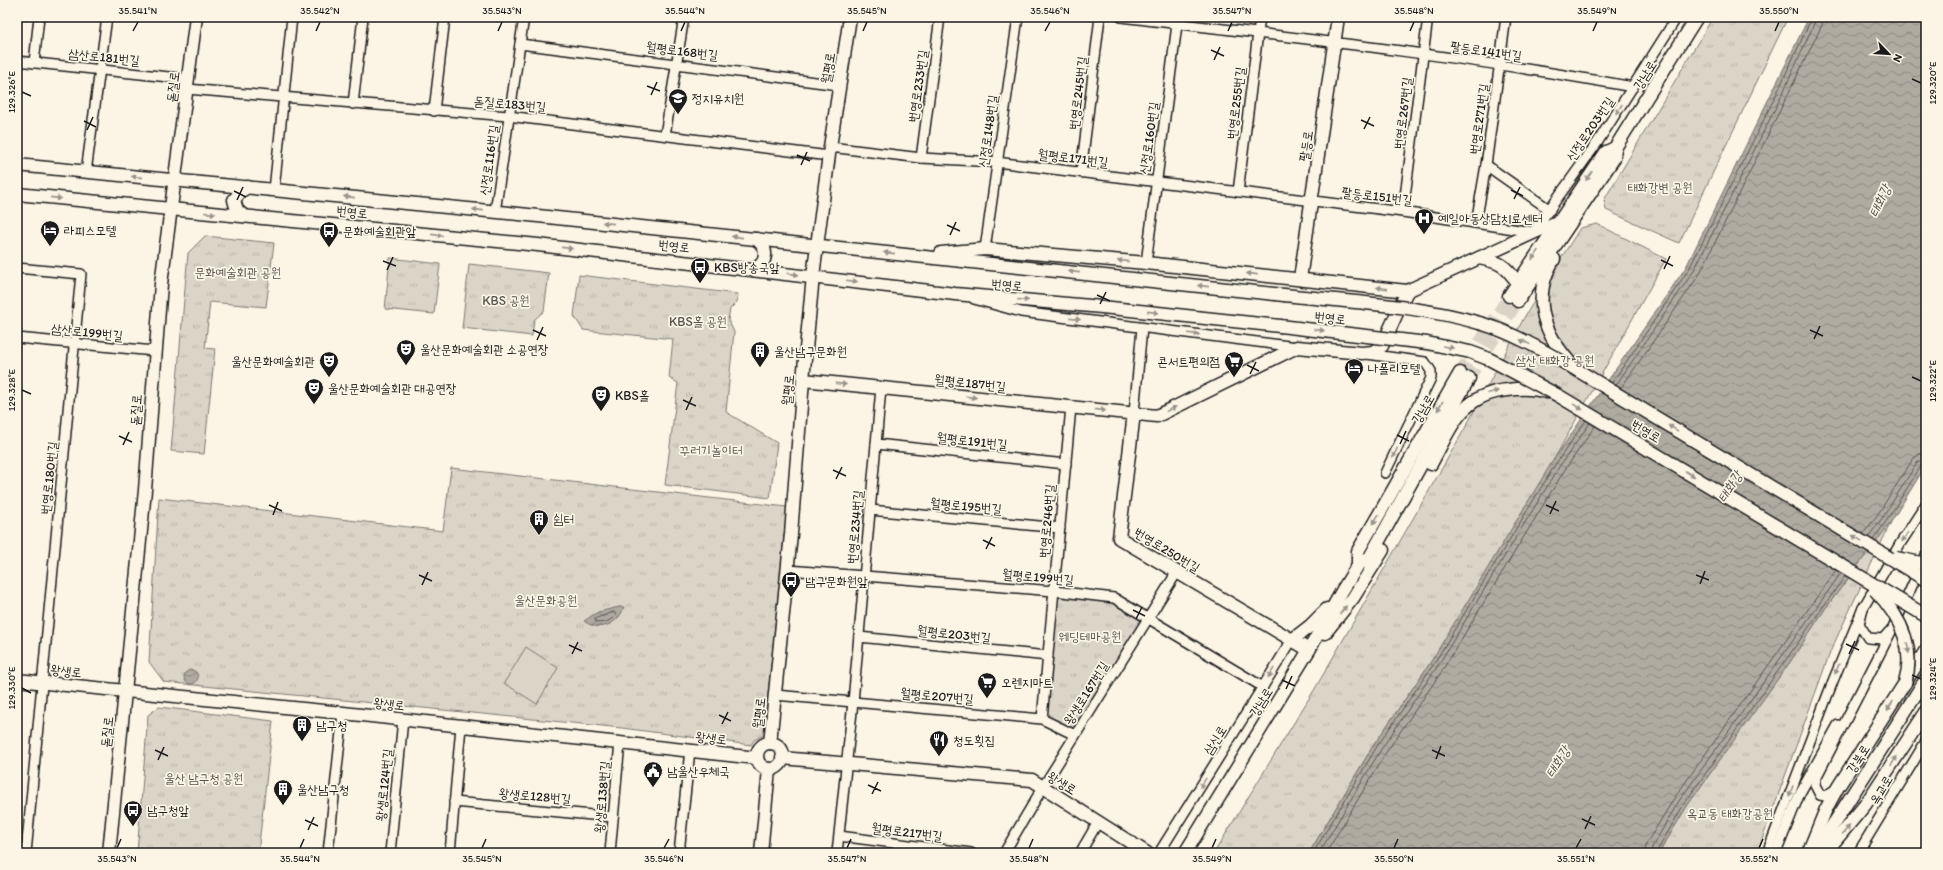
<svg xmlns="http://www.w3.org/2000/svg" width="1943" height="870" font-family="Itim,'Poor Story',sans-serif">
<style>
.grass{fill:url(#grass-tufts);stroke:#7c7872}
.pitch{fill:#dbd5c8;stroke:#7c7872}
.water{fill:url(#water-waves);stroke:#75726c}
.lines{fill:none;stroke-linecap:round;stroke-linejoin:round}
.shore{stroke:#575551;stroke-width:1}
.secondary-tunnel{stroke:#dad4c7;stroke-width:12;stroke-dasharray:12 6;stroke-linecap:butt}
.street-casing{stroke:#1c1c1c;stroke-width:12}
.secondary-casing{stroke:#1c1c1c;stroke-width:15}
.street{stroke:#fcf5e5;stroke-width:9}
.secondary{stroke:#fcf5e5;stroke-width:12}
.secondary-bridge-casing{stroke:#1c1c1c;stroke-width:15;stroke-linecap:butt}
.secondary-bridge{stroke:#fcf5e5;stroke-width:12}
.oneway{fill:#97938b}
.ticks{fill:none;stroke:#1c1c1c;stroke-width:1.5}
.labels{text-anchor:middle;dominant-baseline:central;stroke-width:3.5;stroke-linejoin:round;paint-order:stroke}
.street-label{font-size:13px;fill:#1c1c1c;stroke:#fcf5e5}
.poi-label{font-size:13px;fill:#1c1c1c;stroke:#fcf5e5;text-anchor:start}
.park-label{font-size:13px;fill:#555450;stroke:#fcf5e5}
.water-label{font-size:14px;font-style:italic;fill:#575551;stroke:#fcf5e5}
.neatline{fill:none;stroke:#1c1c1c;stroke-width:1.5}
.ticks-label{font-size:10px;text-anchor:middle;fill:#1c1c1c}
</style>
<defs>
<pattern id="grass-tufts" width="24" height="20" patternUnits="userSpaceOnUse"><rect width="24" height="20" fill="#dbd5c8"/><path d="M3 7l-1-3M5 7V3M7 7l1-3M15 17l-1-3M17 17v-4M19 17l1-3" fill="none" stroke="#bbb6ab"/></pattern>
<pattern id="water-waves" width="16" height="10" patternUnits="userSpaceOnUse"><rect width="16" height="10" fill="#b0aba1"/><path d="M0 5q4-4 8 0t8 0" fill="none" stroke="#8e8a82"/></pattern>
</defs>
<rect width="100%" height="100%" fill="#fcf5e5"/>
<filter id="ink" filterUnits="userSpaceOnUse"><feTurbulence type="fractalNoise" baseFrequency=".025" numOctaves="2"/><feDisplacementMap in="SourceGraphic" scale="8" xChannelSelector="R" yChannelSelector="G"/><feConvolveMatrix kernelMatrix="1 2 1 2 8 2 1 2 1" color-interpolation-filters="sRGB"/></filter>
<g filter="url(#ink)">
<g class="grass">
<polygon points="1713,17 1788,17 1679,243 1606,210 1604,200"/>
<polygon points="1597,224 1666,259 1483,586 1373,746 1309,853 1214,853 1316,687 1464,430 1525,316 1580,228"/>
<polygon points="205,236 274,243 266,307 210,302 205,348 215,349 204,454 171,451 188,253"/>
<polygon points="390,258 440,264 434,314 385,309"/>
<polygon points="469,264 549,273 544,311 534,320 532,336 462,328"/>
<polygon points="579,275 738,294 737,302 730,309 728,320 734,332 726,412 777,443 770,498 665,485 678,383 669,378 673,339 583,330 574,316"/>
<polygon points="451,468 787,507 764,735 754,740 751,745 622,728 164,682 149,662 159,498 443,531"/>
<polygon points="1891,522 1831,650 1757,853 1659,853 1687,806 1736,736 1790,662 1825,609"/>
<polygon points="1054,591 1114,598 1148,618 1075,735 1042,719"/>
<polygon points="159,707 273,721 258,853 137,853 148,715"/>
</g>
<polygon class="pitch" points="526,647 558,668 537,704 504,683"/>
<g class="water">
<polygon points="1809,17 1926,17 1926,465 1891,522 1825,609 1790,662 1687,806 1659,853 1309,853 1373,746 1430,663 1552,462 1686,267"/>
<path d="M619 607H624C619 624 599 633 584 621L598 612Z"/>
<circle cx="191" cy="677" r="7"/>
</g>
<g class="lines">
<g class="shore">
<polyline points="1612,383 1689,269 1777,93 1812,17"/>
<polyline points="1616,385 1693,272 1782,95 1817,17"/>
<polyline points="1621,388 1699,275 1822,25 1823,17"/>
<polyline points="1863,534 1878,514 1913,459 1919,454 1926,453"/>
<polyline points="1868,537 1883,517 1917,463 1926,459"/>
<polyline points="1873,540 1887,520 1921,466 1926,464"/>
<path d="M614 612 616 615C610 621 603 625 595 621V619Z"/>
<polyline points="1313,853 1376,748 1433,665 1555,465 1586,420"/>
<polyline points="1319,853 1380,751 1437,667 1559,467 1590,423"/>
<polyline points="1326,853 1385,754 1442,671 1564,471 1595,426"/>
<polyline points="1645,853 1646,844 1675,797 1836,570"/>
<polyline points="1651,853 1652,847 1679,801 1841,573"/>
<polyline points="1656,853 1684,804 1845,576"/>
</g>
<g class="secondary-tunnel">
<polyline points="1460,373 1509,296"/>
<polyline points="1469,378 1518,301"/>
</g>
<g class="street-casing">
<g id="street">
<path d="M1121 17C1292 37 1464 56 1633 87"/>
<polyline points="520,44 839,85"/>
<polyline points="17,61 188,79"/>
<polyline points="34,63 39,17"/>
<polyline points="187,89 508,116 829,156"/>
<polyline points="353,104 363,17"/>
<polyline points="434,111 445,17"/>
<polyline points="665,135 684,17"/>
<polyline points="830,147 921,158 996,162 1403,212 1533,232 1597,143 1677,17"/>
<polyline points="921,158 940,17"/>
<polyline points="1486,165 1550,210"/>
<polyline points="86,172 107,17"/>
<polyline points="1081,172 1100,17"/>
<polyline points="274,190 292,17"/>
<polyline points="1238,192 1260,17"/>
<polyline points="495,212 524,17"/>
<polyline points="1403,212 1428,17"/>
<polyline points="1476,223 1486,165 1506,17"/>
<polyline points="985,249 1018,17"/>
<polyline points="1146,263 1178,17"/>
<polyline points="17,268 81,274 26,853"/>
<polyline points="974,299 1021,312 1297,347"/>
<polyline points="17,338 154,351"/>
<polyline points="1367,354 1425,362 1431,371 1431,378 1385,473"/>
<polyline points="1134,413 1142,328"/>
<polyline points="876,444 1066,464"/>
<polyline points="870,510 1060,528"/>
<polyline points="788,570 1054,591 1114,598 1263,687"/>
<polyline points="1889,632 1883,639 1868,638 1859,624 1863,608 1900,544 1926,504"/>
<polyline points="859,637 1048,656"/>
<polyline points="775,695 1042,719 1075,735"/>
<polyline points="1042,719 1071,407"/>
<polyline points="1836,789 1825,796 1820,795 1815,785 1816,778 1893,628 1926,555"/>
<polyline points="454,802 613,817"/>
<polyline points="839,836 971,853"/>
<polyline points="328,853 343,713"/>
<polyline points="390,853 403,719"/>
<polyline points="450,853 461,726"/>
<polyline points="610,853 620,742"/>
<polyline points="679,853 690,750"/>
<polyline points="837,853 853,702 881,388"/>
<polyline points="1004,853 1043,787 1177,572"/>
<polyline points="1080,853 1098,822"/>
<polyline points="1159,853 1292,640"/>
<polyline points="1767,853 1833,681 1863,608"/>
<polyline points="1776,853 1800,793 1838,725"/>
<polyline points="1858,853 1926,741"/>
</g>
</g>
<g class="secondary-casing">
<g id="secondary">
<polyline points="17,165 519,214 1284,295"/>
<polyline points="17,194 538,245 955,294 1102,307 1280,326"/>
<polyline points="244,216 237,210 234,200 241,191 248,187"/>
<path d="M1479 258C1500 262 1505 265 1517 282"/>
<path d="M1554 259C1529 299 1545 337 1575 368"/>
<path d="M753 270C768 263 769 248 756 239"/>
<polyline points="1300,279 1338,17"/>
<polyline points="1407,291 1557,222"/>
<polyline points="1509,296 1606,152 1615,148"/>
<polyline points="1518,301 1614,158 1615,148 1697,17"/>
<polyline points="803,380 1157,416 1297,347 1362,353 1373,352 1382,346 1407,291 1146,263 985,249 941,253"/>
<polyline points="1134,413 1119,538 1309,650"/>
<path d="M1431 464C1451 428 1461 394 1508 390 1521 388 1534 388 1547 392"/>
<polyline points="1358,565 1358,551 1460,373"/>
<polyline points="1325,633 1353,598 1383,550"/>
<polyline points="1292,640 1310,626 1327,609"/>
<polyline points="17,680 343,713 757,758"/>
<polyline points="770,743 791,534 803,380 813,276 830,147 850,17"/>
<circle cx="770" cy="756" r="13"/>
<polyline points="782,758 1032,780 1147,853"/>
<polyline points="109,853 145,490 161,284 196,17"/>
<polyline points="761,853 769,769"/>
<polyline points="1185,853 1309,650 1342,591 1358,565 1370,557 1469,378"/>
<polyline points="1808,853 1826,809 1838,787 1926,650"/>
<polyline points="1815,853 1926,679"/>
<polyline points="1825,853 1865,805 1926,712"/>
</g>
</g>
<use href="#street" class="street"/>
<use href="#secondary" class="secondary"/>
<g class="secondary-bridge-casing">
<g id="secondary-bridge">
<path d="M1284 295C1350 302 1419 305 1483 324 1516 334 1547 353 1577 370L1926 580"/>
<polyline points="1280,326 1427,343 1470,352 1489,359 1559,396 1926,616"/>
<polyline points="1896,558 1926,564"/>
<path d="M1875 590C1900 616 1916 647 1905 683"/>
</g>
</g>
<use href="#secondary-bridge" class="secondary-bridge"/>
</g>
<defs><path id="oneway-solid" d="M-6-.8H1V-3.2L6.5 0L1 3.2V.8H-6Z"/></defs>
<g class="oneway">
<use href="#oneway-solid" transform="translate(1619 109) rotate(123)"/>
<use href="#oneway-solid" transform="translate(1589 176) rotate(125)"/>
<use href="#oneway-solid" transform="translate(137 177) rotate(-174)"/>
<use href="#oneway-solid" transform="translate(349 197) rotate(-174)"/>
<use href="#oneway-solid" transform="translate(56 198) rotate(6)"/>
<use href="#oneway-solid" transform="translate(478 210) rotate(-174)"/>
<use href="#oneway-solid" transform="translate(210 213) rotate(5)"/>
<use href="#oneway-solid" transform="translate(608 223) rotate(-174)"/>
<use href="#oneway-solid" transform="translate(437 235) rotate(6)"/>
<use href="#oneway-solid" transform="translate(737 237) rotate(-174)"/>
<use href="#oneway-solid" transform="translate(567 248) rotate(6)"/>
<use href="#oneway-solid" transform="translate(889 253) rotate(-174)"/>
<use href="#oneway-solid" transform="translate(1535 255) rotate(123)"/>
<use href="#oneway-solid" transform="translate(1123 261) rotate(-175)"/>
<use href="#oneway-solid" transform="translate(1074 272) rotate(-174)"/>
<use href="#oneway-solid" transform="translate(793 274) rotate(6)"/>
<use href="#oneway-solid" transform="translate(1252 274) rotate(-174)"/>
<use href="#oneway-solid" transform="translate(852 281) rotate(7)"/>
<use href="#oneway-solid" transform="translate(1203 286) rotate(-174)"/>
<use href="#oneway-solid" transform="translate(1382 288) rotate(-173)"/>
<use href="#oneway-solid" transform="translate(1023 300) rotate(5)"/>
<use href="#oneway-solid" transform="translate(1153 312) rotate(6)"/>
<use href="#oneway-solid" transform="translate(1075 319) rotate(7)"/>
<use href="#oneway-solid" transform="translate(1319 330) rotate(7)"/>
<use href="#oneway-solid" transform="translate(1194 334) rotate(7)"/>
<use href="#oneway-solid" transform="translate(1525 342) rotate(-154)"/>
<use href="#oneway-solid" transform="translate(1448 347) rotate(10)"/>
<use href="#oneway-solid" transform="translate(841 384) rotate(6)"/>
<use href="#oneway-solid" transform="translate(1493 392) rotate(-14)"/>
<use href="#oneway-solid" transform="translate(971 397) rotate(6)"/>
<use href="#oneway-solid" transform="translate(1440 406) rotate(120)"/>
<use href="#oneway-solid" transform="translate(1578 407) rotate(31)"/>
<use href="#oneway-solid" transform="translate(1171 409) rotate(-26)"/>
<use href="#oneway-solid" transform="translate(1100 410) rotate(6)"/>
<use href="#oneway-solid" transform="translate(1673 428) rotate(-149)"/>
<use href="#oneway-solid" transform="translate(1395 453) rotate(116)"/>
<use href="#oneway-solid" transform="translate(1690 474) rotate(31)"/>
<use href="#oneway-solid" transform="translate(1376 519) rotate(120)"/>
<use href="#oneway-solid" transform="translate(1905 537) rotate(123)"/>
<use href="#oneway-solid" transform="translate(1857 538) rotate(-149)"/>
<use href="#oneway-solid" transform="translate(1343 610) rotate(-52)"/>
<use href="#oneway-solid" transform="translate(1908 648) rotate(81)"/>
<use href="#oneway-solid" transform="translate(1837 669) rotate(112)"/>
<use href="#oneway-solid" transform="translate(1271 673) rotate(122)"/>
<use href="#oneway-solid" transform="translate(1890 706) rotate(123)"/>
<use href="#oneway-solid" transform="translate(1894 761) rotate(-57)"/>
<use href="#oneway-solid" transform="translate(1203 783) rotate(122)"/>
<use href="#oneway-solid" transform="translate(1791 791) rotate(110)"/>
<use href="#oneway-solid" transform="translate(1846 830) rotate(-49)"/>
</g>
</g>
<path class="ticks" d="M133 31 138 22M316 31 320 22M498 31 502 22M681 31 685 22M863 31 867 22M1045 31 1050 22M1228 31 1232 22M1410 31 1414 22M1593 31 1597 22M1775 31 1779 22M1211 50 1224 56M1214 60 1220 47M1912 79 1921 83M647 86 660 91M22 92 31 96M651 95 657 82M1361 120 1374 126M84 121 96 127M1364 129 1370 117M87 130 93 117M797 155 810 161M801 165 807 152M1511 190 1523 196M234 191 246 197M1514 199 1520 187M237 200 243 187M947 225 960 231M950 235 956 222M1661 260 1673 266M383 261 396 266M1664 269 1670 256M387 270 393 257M1097 295 1110 301M1100 304 1106 292M533 330 546 336M1810 330 1823 336M1814 339 1820 326M537 340 543 327M1247 365 1259 371M1250 374 1256 362M1912 377 1921 381M22 390 31 394M683 400 696 406M686 410 692 397M1397 435 1409 441M119 436 132 442M1400 444 1406 431M123 445 129 432M833 470 846 476M836 479 842 467M269 505 282 511M1546 505 1559 511M1550 514 1556 501M273 515 278 502M983 540 995 546M986 549 992 537M419 575 432 581M1696 575 1709 580M1700 584 1705 571M422 585 428 572M1133 610 1145 616M1136 619 1142 607M1846 644 1859 650M569 645 582 651M572 654 578 642M1849 654 1855 641M1912 675 1921 679M1282 680 1295 686M22 688 31 693M1286 689 1292 676M719 715 731 721M722 724 728 712M155 750 168 756M1432 750 1445 756M1436 759 1441 746M158 760 164 747M868 785 881 791M872 794 878 782M1582 819 1595 825M305 820 318 826M1585 829 1591 816M308 830 314 817M117 848 121 839M300 848 304 839M482 848 486 839M664 848 669 839M847 848 851 839M1029 848 1033 839M1212 848 1216 839M1394 848 1398 839M1576 848 1581 839M1759 848 1763 839"/>
<defs>
<g id="school-pin" transform="scale(1)"><path d="M0 17L-7.5 6A9.5 9.5 0 1 1 7.5 6Z" fill="#1c1c1c" stroke="#fcf5e5"/><path d="M0-5L7-2L0 1L-7-2ZM-4 1L0 2.5L4 1V4Q0 6-4 4Z" fill="#fff"/></g>
<g id="hospital-pin" transform="scale(1)"><path d="M0 17L-7.5 6A9.5 9.5 0 1 1 7.5 6Z" fill="#1c1c1c" stroke="#fcf5e5"/><path d="M-5-5h3v3.5h4V-5h3V5h-3V1.5h-4V5h-3Z" fill="#fff"/></g>
<g id="hotel-pin" transform="scale(1)"><path d="M0 17L-7.5 6A9.5 9.5 0 1 1 7.5 6Z" fill="#1c1c1c" stroke="#fcf5e5"/><path d="M-6-4.5h1.5V1H6V5H4.5V3h-9V5H-6ZM-4 0a1.8 1.8 0 1 1 3.6 0ZM.5 0V-2.5h3Q6-2.5 6 0Z" fill="#fff"/></g>
<g id="bus-pin" transform="scale(1)"><path d="M0 17L-7.5 6A9.5 9.5 0 1 1 7.5 6Z" fill="#1c1c1c" stroke="#fcf5e5"/><path d="M-5-6H5V4H4V6H2V4H-2V6H-4V4H-5ZM-3.5-4V0h7V-4ZM-3.5 1.2v1.5H-2V1.2ZM2 1.2v1.5H3.5V1.2Z" fill="#fff"/></g>
<g id="theatre-pin" transform="scale(1)"><path d="M0 17L-7.5 6A9.5 9.5 0 1 1 7.5 6Z" fill="#1c1c1c" stroke="#fcf5e5"/><path d="M-5-5.5Q0-4 5-5.5V0Q5 5 0 6Q-5 5-5 0ZM-3.3-2.5H-1v1.5H-3.3ZM1-2.5H3.3v1.5H1ZM-2.8 1Q0 5.5 2.8 1Z" fill="#fff"/></g>
<g id="building-pin" transform="scale(1)"><path d="M0 17L-7.5 6A9.5 9.5 0 1 1 7.5 6Z" fill="#1c1c1c" stroke="#fcf5e5"/><path d="M-4-6H4V6H1V3H-1V6H-4ZM-2.5-4.3h1.7v1.8h-1.7ZM.8-4.3h1.7v1.8H.8ZM-2.5-1h1.7V.8h-1.7ZM.8-1h1.7V.8H.8Z" fill="#fff"/></g>
<g id="supermarket-pin" transform="scale(1)"><path d="M0 17L-7.5 6A9.5 9.5 0 1 1 7.5 6Z" fill="#1c1c1c" stroke="#fcf5e5"/><path d="M-6-5.5h2.5l.6 2H6L4.5 2H-2.5L-4.4-4H-6ZM-1.5 3.2a1.3 1.3 0 1 0 .1 0ZM3 3.2a1.3 1.3 0 1 0 .1 0Z" fill="#fff"/></g>
<g id="restaurant-pin" transform="scale(1)"><path d="M0 17L-7.5 6A9.5 9.5 0 1 1 7.5 6Z" fill="#1c1c1c" stroke="#fcf5e5"/><path d="M-5-6h1v4h1v-4h1v4h1v-4h1v5L-1.5 .5V6h-2V.5L-5-1ZM5-6V6H3V1.5H1.5Q1.5-4 5-6Z" fill="#fff"/></g>
<g id="civic-pin" transform="scale(1)"><path d="M0 17L-7.5 6A9.5 9.5 0 1 1 7.5 6Z" fill="#1c1c1c" stroke="#fcf5e5"/><path d="M-.6-6.5H3V-4.5H.6V-3L4-1V1h2V6H-6V1h2V-1L-.6-3ZM-1.2 2.5V6h2.4V2.5Z" fill="#fff"/></g>
</defs>
<g fill-rule="evenodd">
<use href="#school-pin" x="678" y="98"/>
<use href="#hospital-pin" x="1424" y="218"/>
<use href="#hotel-pin" x="50" y="230"/>
<use href="#bus-pin" x="329" y="231"/>
<use href="#bus-pin" x="700" y="267"/>
<use href="#theatre-pin" x="406" y="349"/>
<use href="#building-pin" x="760" y="351"/>
<use href="#theatre-pin" x="329" y="361"/>
<use href="#supermarket-pin" x="1234" y="361"/>
<use href="#hotel-pin" x="1354" y="368"/>
<use href="#theatre-pin" x="314" y="388"/>
<use href="#theatre-pin" x="601" y="395"/>
<use href="#building-pin" x="539" y="519"/>
<use href="#bus-pin" x="791" y="581"/>
<use href="#supermarket-pin" x="987" y="682"/>
<use href="#building-pin" x="302" y="725"/>
<use href="#restaurant-pin" x="939" y="740"/>
<use href="#civic-pin" x="653" y="771"/>
<use href="#building-pin" x="283" y="789"/>
<use href="#bus-pin" x="133" y="810"/>
</g>
<g class="labels">
<g class="street-label">
<text transform="translate(682 51) rotate(7)">월평로168번길</text>
<text transform="translate(1486 51) rotate(8)">팔등로141번길</text>
<text transform="translate(104 57) rotate(6)">삼산로181번길</text>
<text transform="translate(828 68) rotate(-81)">월평로</text>
<text transform="translate(1645 75) rotate(-58)">강남로</text>
<text transform="translate(918 86) rotate(-82)">번영로233번길</text>
<text transform="translate(173 87) rotate(-83)">돋질로</text>
<text transform="translate(1078 93) rotate(-83)">번영로245번길</text>
<text transform="translate(1236 103) rotate(-83)">번영로255번길</text>
<text transform="translate(510 104) rotate(5)">돋질로183번길</text>
<text transform="translate(1403 113) rotate(-83)">번영로267번길</text>
<text transform="translate(1479 119) rotate(-82)">번영로271번길</text>
<text transform="translate(1590 129) rotate(-56)">신정로203번길</text>
<text transform="translate(988 131) rotate(-82)">신정로148번길</text>
<text transform="translate(1149 138) rotate(-82)">신정로160번길</text>
<text transform="translate(1306 146) rotate(-82)">팔등로</text>
<text transform="translate(1073 158) rotate(7)">월평로171번길</text>
<text transform="translate(489 160) rotate(-82)">신정로116번길</text>
<text transform="translate(1377 196) rotate(7)">팔등로151번길</text>
<text transform="translate(352 212) rotate(6)">번영로</text>
<text transform="translate(674 246) rotate(6)">번영로</text>
<text transform="translate(1007 285) rotate(5)">번영로</text>
<text transform="translate(1330 318) rotate(7)">번영로</text>
<text transform="translate(87 332) rotate(6)">삼산로199번길</text>
<text transform="translate(970 383) rotate(6)">월평로187번길</text>
<text transform="translate(788 390) rotate(-85)">월평로</text>
<text transform="translate(1423 409) rotate(-60)">강남로</text>
<text transform="translate(136 410) rotate(-86)">돋질로</text>
<text transform="translate(1646 431) rotate(31)">번영로</text>
<text transform="translate(972 441) rotate(6)">월평로191번길</text>
<text transform="translate(49 478) rotate(-84)">번영로180번길</text>
<text transform="translate(966 506) rotate(5)">월평로195번길</text>
<text transform="translate(1047 521) rotate(-85)">번영로246번길</text>
<text transform="translate(855 527) rotate(-85)">번영로234번길</text>
<text transform="translate(1167 550) rotate(31)">번영로250번길</text>
<text transform="translate(1038 577) rotate(5)">월평로199번길</text>
<text transform="translate(954 634) rotate(6)">월평로203번길</text>
<text transform="translate(66 671) rotate(6)">왕생로</text>
<text transform="translate(1086 693) rotate(-58)">왕생로167번길</text>
<text transform="translate(937 696) rotate(5)">월평로207번길</text>
<text transform="translate(1261 702) rotate(-58)">강남로</text>
<text transform="translate(389 704) rotate(6)">왕생로</text>
<text transform="translate(759 713) rotate(-84)">월평로</text>
<text transform="translate(107 732) rotate(-84)">돋질로</text>
<text transform="translate(711 738) rotate(7)">왕생로</text>
<text transform="translate(1215 740) rotate(-58)">삼신로</text>
<text transform="translate(1858 759) rotate(-57)">강북로</text>
<text transform="translate(1062 783) rotate(32)">왕생로</text>
<text transform="translate(384 785) rotate(-84)">왕생로124번길</text>
<text transform="translate(1881 790) rotate(-59)">옥교로</text>
<text transform="translate(535 796) rotate(5)">왕생로128번길</text>
<text transform="translate(602 797) rotate(-85)">왕생로138번길</text>
<text transform="translate(907 832) rotate(7)">월평로217번길</text>
</g>
<g class="poi-label">
<text x="692" y="98">정지유치원</text>
<text x="1438" y="218">예일아동상담치료센터</text>
<text x="64" y="230">라피스모텔</text>
<text x="343" y="231">문화예술회관앞</text>
<text x="714" y="267">KBS방송국앞</text>
<text x="420" y="349">울산문화예술회관 소공연장</text>
<text x="774" y="351">울산남구문화원</text>
<text x="315" y="361" text-anchor="end">울산문화예술회관</text>
<text x="1220" y="361" text-anchor="end">콘서트편의점</text>
<text x="1368" y="368">나폴리모텔</text>
<text x="328" y="388">울산문화예술회관 대공연장</text>
<text x="615" y="395">KBS홀</text>
<text x="553" y="519">쉼터</text>
<text x="805" y="581">남구문화원앞</text>
<text x="1001" y="682">오렌지마트</text>
<text x="316" y="725">남구청</text>
<text x="953" y="740">청도횟집</text>
<text x="667" y="771">남울산우체국</text>
<text x="297" y="789">울산남구청</text>
<text x="147" y="810">남구청앞</text>
</g>
<g class="park-label">
<text x="1660" y="187">태화강변 공원</text>
<text x="238" y="272">문화예술회관 공원</text>
<text x="506" y="300">KBS 공원</text>
<text x="698" y="321">KBS홀 공원</text>
<text x="1555" y="360">삼산 태화강 공원</text>
<text x="711" y="450">꾸러기놀이터</text>
<text x="546" y="600">울산문화공원</text>
<text x="1090" y="636">웨딩테마공원</text>
<text x="204" y="778">울산 남구청 공원</text>
<text x="1730" y="813">옥교동 태화강공원</text>
</g>
<g class="water-label">
<text transform="translate(1880 201) rotate(-65)">태화강</text>
<text transform="translate(1730 487) rotate(-58)">태화강</text>
<text transform="translate(1558 762) rotate(-58)">태화강</text>
</g>
</g>
<rect width="1943" height="870" fill="none" stroke="#fcf5e5" stroke-width="44"/>
<g transform="translate(1889 54) rotate(115)" stroke="#fcf5e5" stroke-width="3" paint-order="stroke">
<path d="M0-3L7 15L0 10L-7 15Z" fill="#1c1c1c"/>
<text y="-6" font-size="11" font-weight="bold" text-anchor="middle" fill="#1c1c1c">N</text>
</g>
<rect x="22" y="22" width="1899" height="826" class="neatline"/>
<g class="ticks-label">
<text x="138" y="14">35.541°N</text>
<text x="320" y="14">35.542°N</text>
<text x="502" y="14">35.543°N</text>
<text x="685" y="14">35.544°N</text>
<text x="867" y="14">35.545°N</text>
<text x="1050" y="14">35.546°N</text>
<text x="1232" y="14">35.547°N</text>
<text x="1414" y="14">35.548°N</text>
<text x="1597" y="14">35.549°N</text>
<text x="1779" y="14">35.550°N</text>
<text transform="translate(1932 83) rotate(-90)" y="4">129.320°E</text>
<text transform="translate(11 92) rotate(-90)" y="4">129.326°E</text>
<text transform="translate(1932 381) rotate(-90)" y="4">129.322°E</text>
<text transform="translate(11 390) rotate(-90)" y="4">129.328°E</text>
<text transform="translate(1932 679) rotate(-90)" y="4">129.324°E</text>
<text transform="translate(11 688) rotate(-90)" y="4">129.330°E</text>
<text x="117" y="862">35.543°N</text>
<text x="300" y="862">35.544°N</text>
<text x="482" y="862">35.545°N</text>
<text x="664" y="862">35.546°N</text>
<text x="847" y="862">35.547°N</text>
<text x="1029" y="862">35.548°N</text>
<text x="1212" y="862">35.549°N</text>
<text x="1394" y="862">35.550°N</text>
<text x="1576" y="862">35.551°N</text>
<text x="1759" y="862">35.552°N</text>
</g>
</svg>
